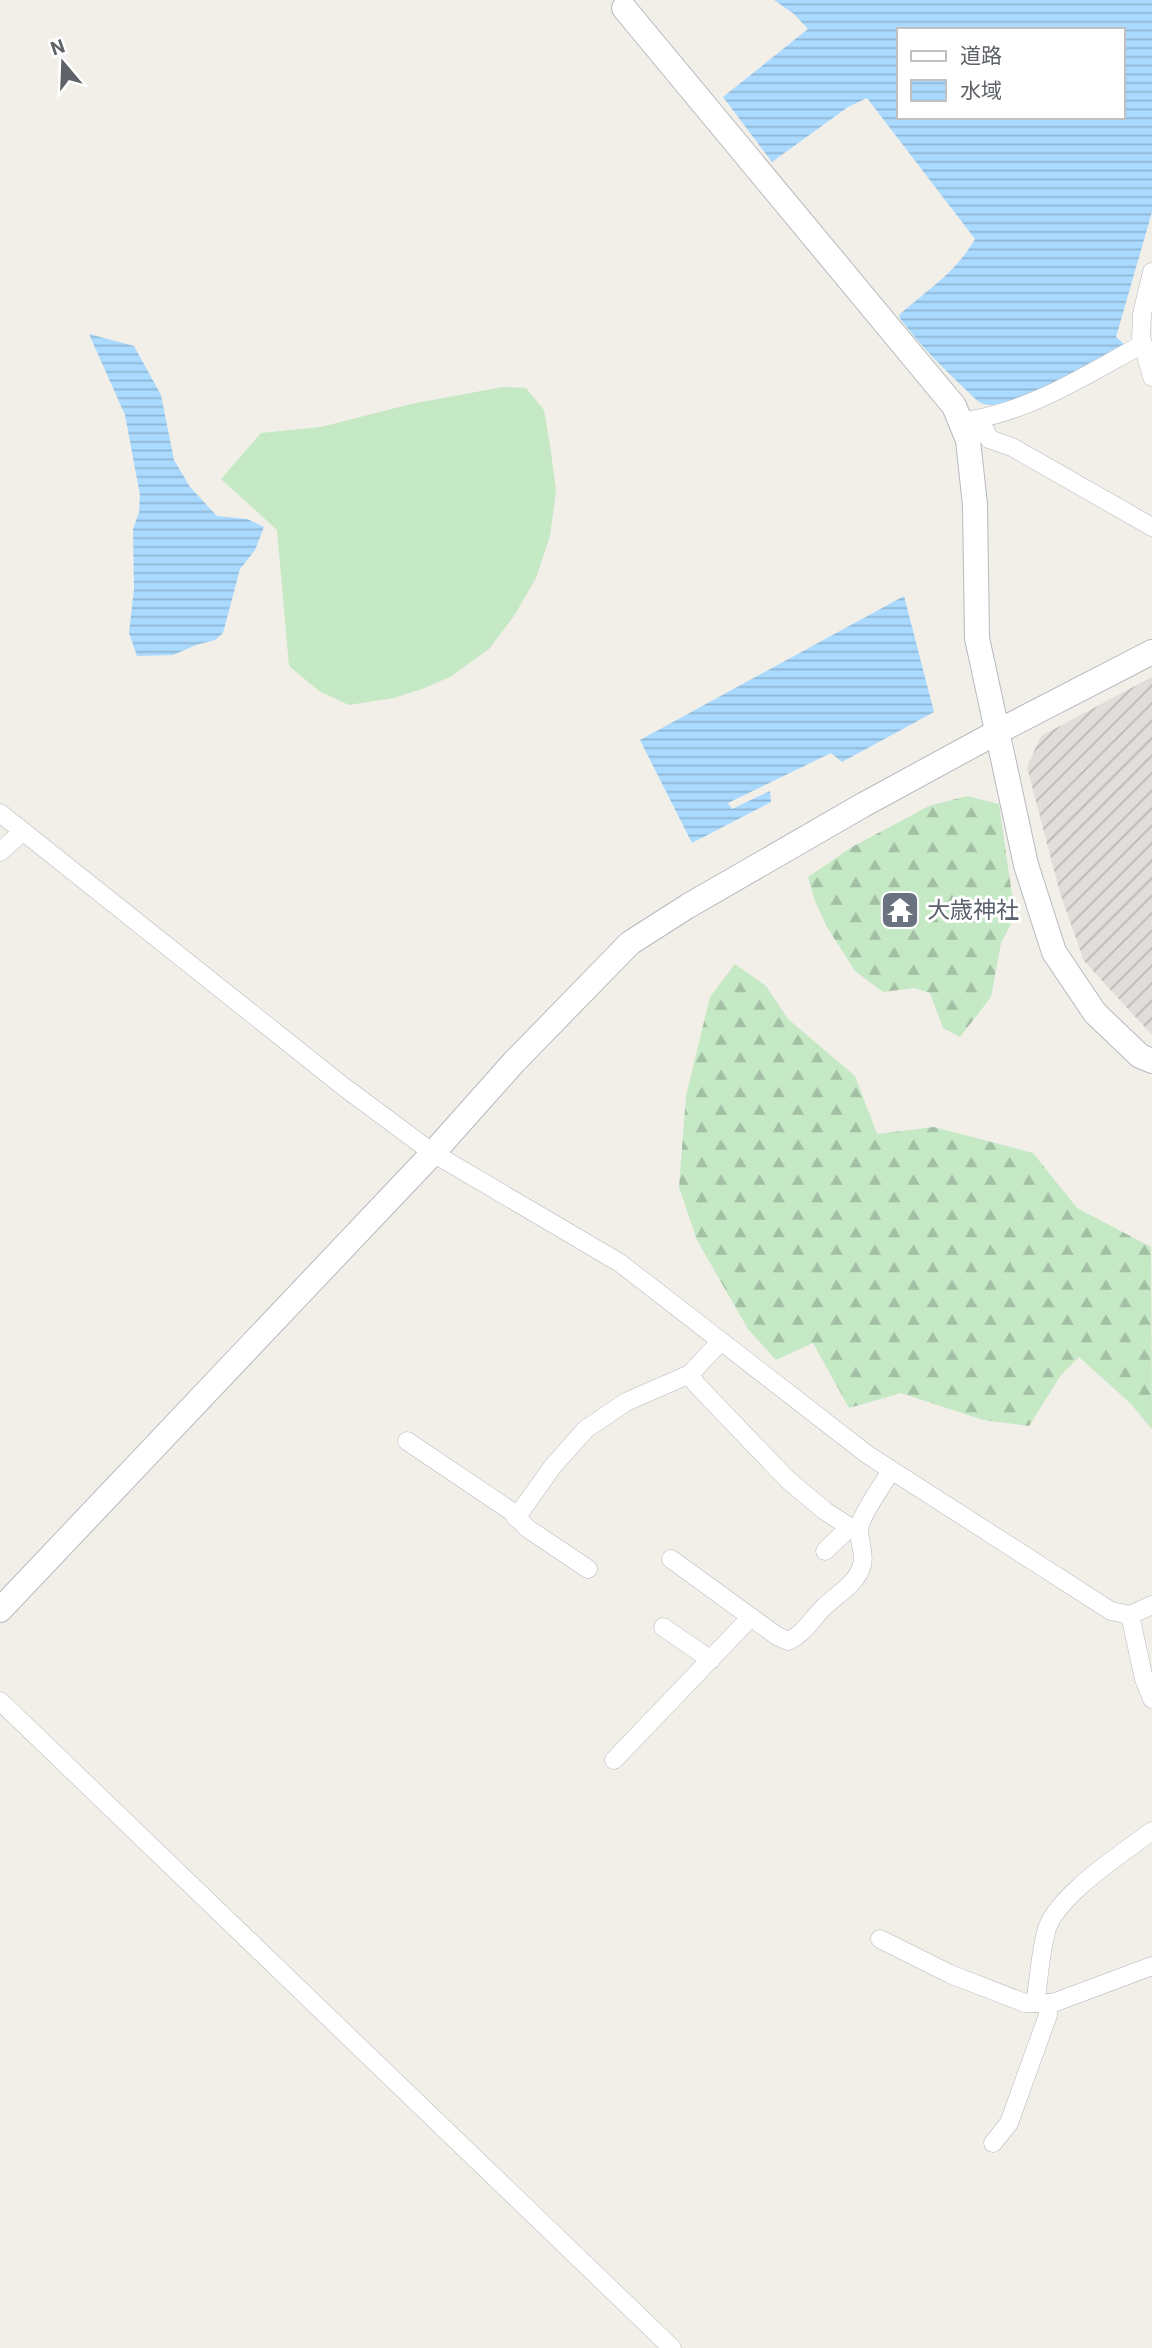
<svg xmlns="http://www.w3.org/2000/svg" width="1152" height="2348" font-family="Roboto,'Noto Sans JP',sans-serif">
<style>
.industrial{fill:url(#industrial-furrows)}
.grass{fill:#c5e8c5}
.forest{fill:url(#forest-firs)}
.water{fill:url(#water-rules);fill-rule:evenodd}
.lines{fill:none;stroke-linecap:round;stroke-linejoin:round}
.street-casing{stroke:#b5b8bc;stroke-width:19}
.secondary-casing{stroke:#b6babf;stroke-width:26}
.street{stroke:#fff;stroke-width:18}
.secondary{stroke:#fff;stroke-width:24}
.labels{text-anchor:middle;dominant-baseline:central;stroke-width:6;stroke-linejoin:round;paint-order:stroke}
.worship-label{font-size:23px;fill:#5b616d;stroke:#fff;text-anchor:start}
</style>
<defs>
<pattern id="industrial-furrows" width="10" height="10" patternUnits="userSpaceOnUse" patternTransform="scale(1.75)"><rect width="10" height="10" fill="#e0deda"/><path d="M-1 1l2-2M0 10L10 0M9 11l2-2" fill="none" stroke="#b9b8b5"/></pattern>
<pattern id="forest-firs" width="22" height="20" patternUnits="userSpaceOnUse" patternTransform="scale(1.75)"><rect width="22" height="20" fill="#c5e8c5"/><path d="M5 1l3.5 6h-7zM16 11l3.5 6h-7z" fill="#a3c0a4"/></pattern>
<pattern id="water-rules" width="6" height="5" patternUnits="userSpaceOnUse" patternTransform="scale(1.75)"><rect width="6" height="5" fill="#aadaff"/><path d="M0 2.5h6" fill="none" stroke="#8eb4d2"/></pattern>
</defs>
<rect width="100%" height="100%" fill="#f1efe8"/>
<polygon class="industrial" points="1152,677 1152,1035 1084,961 1060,893 1027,767 1041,736"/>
<polygon class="grass" points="503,387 526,388 544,410 550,445 556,490 550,536 536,578 514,616 489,649 450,677 422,689 394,698 349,705 319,691 289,666 277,530 221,479 261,433 321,427 411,404"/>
<g class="forest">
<polygon points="967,796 999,804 1015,916 1001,943 991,997 960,1037 943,1028 930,993 914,988 883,992 855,971 827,927 815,901 808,877 852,847 929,806"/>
<polygon points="735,964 766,986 788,1019 855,1076 877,1134 934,1127 1033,1153 1077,1208 1151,1247 1152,1429 1130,1403 1079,1357 1061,1375 1029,1426 983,1420 901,1393 849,1408 813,1343 776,1360 748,1329 697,1240 679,1187 686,1096 710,997"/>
</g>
<g class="water">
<path d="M774 0H1152V212L1116 337 1124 344C1101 360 1006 416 981 403 975 400 970 393 965 389 941 366 918 343 899 317L901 313C928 290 957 271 975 239L867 98 848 107 772 162 723 97 808 29 794 14ZM898 30H1122V117H898Z"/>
<polygon points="89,334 134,346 161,395 174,460 190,487 217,516 247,519 264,527 255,550 240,569 223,633 215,640 196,645 173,655 137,656 129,633 134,589 133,529 139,512 140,495 125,415"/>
<polygon points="904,596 934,712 842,762 831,753 728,803 732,809 770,791 771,802 692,843 640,740"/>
</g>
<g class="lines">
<g class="street-casing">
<g id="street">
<polyline points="1152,272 1142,314 1141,337 1152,377"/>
<polyline points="980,419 989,439 1012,447 1152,527"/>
<path d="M971 420C1035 409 1087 374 1143 344"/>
<polyline points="0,813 344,1087 433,1153 620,1263 868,1455 1111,1611 1130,1615 1152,1605"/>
<polyline points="0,852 22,832"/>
<polyline points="690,1374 696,1384 788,1480 825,1511 859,1533"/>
<polyline points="407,1441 511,1511 527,1528 588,1569"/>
<polyline points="516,1518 553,1466 586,1429 626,1402 690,1374 721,1341"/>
<polyline points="825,1551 849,1528"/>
<path d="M671 1559 777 1636 788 1641C804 1634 810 1621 823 1608 836 1595 857 1584 862 1565 866 1550 855 1536 861 1522 868 1504 882 1487 891 1470"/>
<polyline points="1130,1615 1144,1679 1152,1699"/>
<polyline points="663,1627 711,1660"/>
<polyline points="0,1701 672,2348"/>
<polyline points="614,1760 751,1617"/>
<polyline points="880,1939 950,1974 1025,2003 1053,2003 1152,1966"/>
<path d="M1035 2003C1039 1980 1040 1955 1046 1932 1054 1897 1123 1853 1152 1831"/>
<polyline points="993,2143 1009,2123 1048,2015 1047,2003"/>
</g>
</g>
<g class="secondary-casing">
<g id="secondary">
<polyline points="624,8 954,406 968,440 975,505 977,638 1026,865 1054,952 1095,1013 1140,1056 1152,1061"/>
<polyline points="0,1610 433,1153 514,1062 630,943 688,906 863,805 999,731 1152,652"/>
</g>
</g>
<use href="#street" class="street"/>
<use href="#secondary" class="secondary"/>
</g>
<defs>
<g id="temple-square" transform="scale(2.0125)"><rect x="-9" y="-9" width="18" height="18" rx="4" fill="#6b7280" stroke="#fff"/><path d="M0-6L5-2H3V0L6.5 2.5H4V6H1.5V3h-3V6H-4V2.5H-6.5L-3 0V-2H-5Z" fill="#fff"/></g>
</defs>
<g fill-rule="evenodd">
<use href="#temple-square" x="900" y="910"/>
</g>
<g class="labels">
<g class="worship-label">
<text x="927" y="910">大歳神社</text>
</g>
</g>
<rect x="897" y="28" width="228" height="91" fill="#ffffff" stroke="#bfc1c3" stroke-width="2"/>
<rect x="911" y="51" width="35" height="10" fill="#ffffff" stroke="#bfc1c3" stroke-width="2"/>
<text x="960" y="63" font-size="21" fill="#5f6368">道路</text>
<rect x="911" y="80" width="35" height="21" fill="url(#water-rules)" stroke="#bfc1c3" stroke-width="2"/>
<text x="960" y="98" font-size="21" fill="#5f6368">水域</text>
<g transform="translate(63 63) rotate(341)" stroke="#ffffff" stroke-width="5" paint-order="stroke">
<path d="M0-5L12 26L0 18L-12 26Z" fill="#5f6368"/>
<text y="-10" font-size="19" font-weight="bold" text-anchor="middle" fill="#5f6368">N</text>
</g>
</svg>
